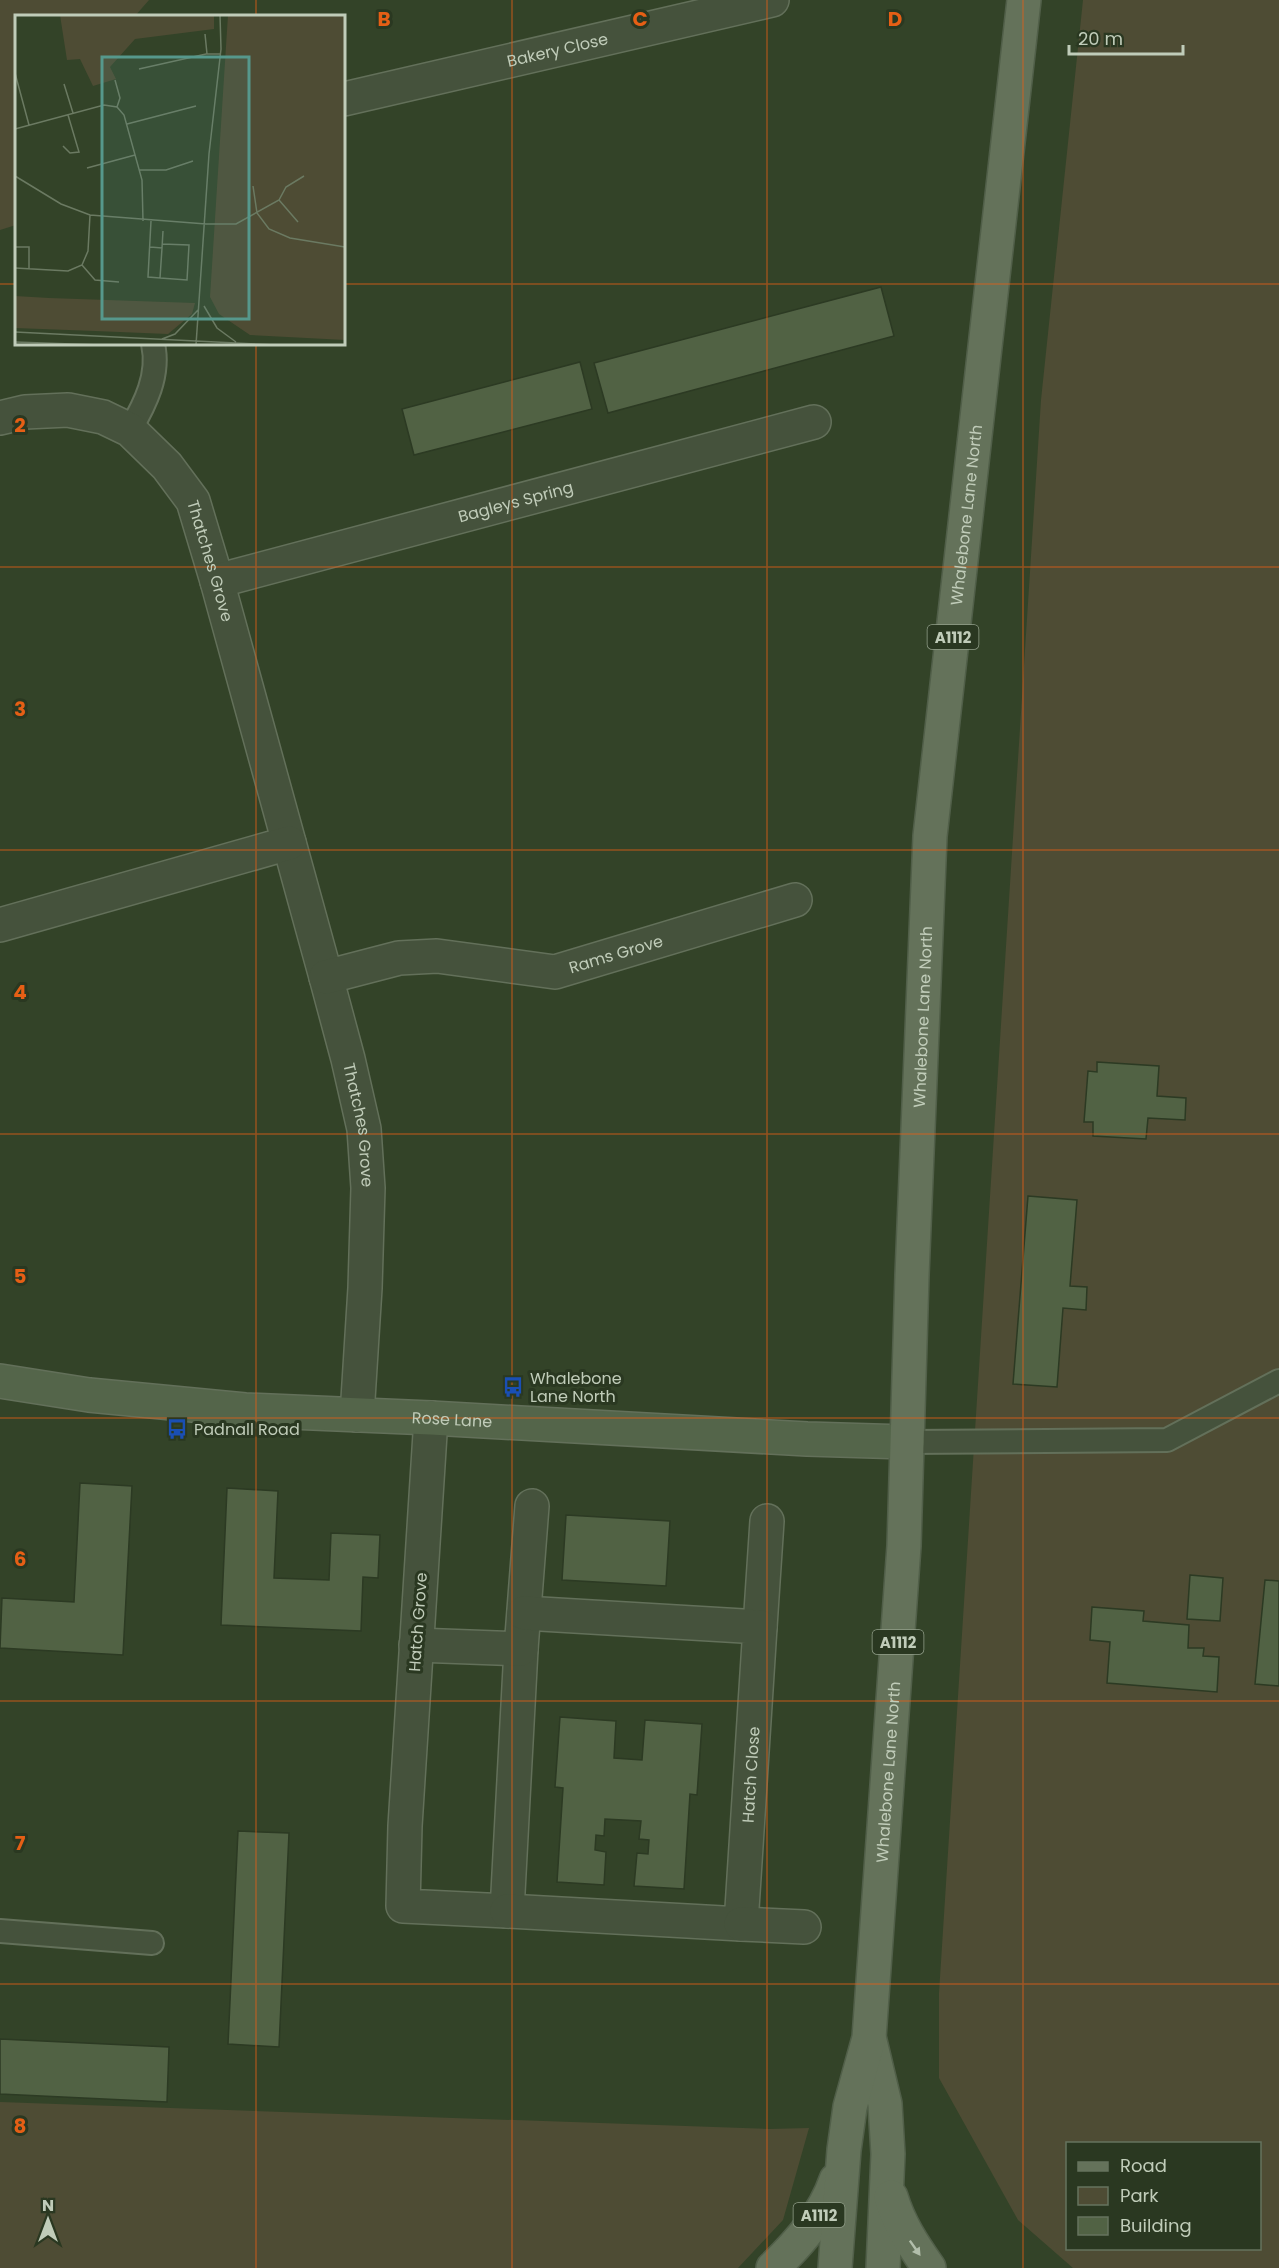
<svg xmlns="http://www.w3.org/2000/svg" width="1279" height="2268" font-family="Poppins,sans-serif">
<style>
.green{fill:#4e4c34;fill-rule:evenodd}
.building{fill:#516244;stroke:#2c3a23;stroke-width:1.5}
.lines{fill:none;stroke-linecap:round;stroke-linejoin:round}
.lane-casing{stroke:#63705a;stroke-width:26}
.street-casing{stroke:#63705a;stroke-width:36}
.secondary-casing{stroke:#63705a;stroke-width:36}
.primary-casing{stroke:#515f49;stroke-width:36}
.lane{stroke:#45523c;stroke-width:22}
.street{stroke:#45523c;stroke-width:33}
.secondary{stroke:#54654a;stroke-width:33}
.primary{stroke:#64725a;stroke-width:33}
.oneway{fill:#b2beab}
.grid{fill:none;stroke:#e65f15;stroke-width:1.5;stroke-opacity:0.55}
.labels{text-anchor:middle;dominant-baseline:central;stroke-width:6;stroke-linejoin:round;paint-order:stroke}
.shield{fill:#2a3821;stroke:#93a08b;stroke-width:1.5}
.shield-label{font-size:15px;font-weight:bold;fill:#c0ccb9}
.street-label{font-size:16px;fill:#c0ccb9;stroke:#2a3821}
.poi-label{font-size:16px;fill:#c0ccb9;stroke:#2a3821;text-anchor:start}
.inset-road{fill:none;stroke:#6b7a62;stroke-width:1.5}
.view{fill:#56988c;fill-opacity:0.15;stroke:#56988c;stroke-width:3}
.inset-edge{fill:none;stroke:#c0ccb9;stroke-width:3}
.grid-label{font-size:20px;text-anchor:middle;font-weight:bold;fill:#e65f15;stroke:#2a3821;stroke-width:6;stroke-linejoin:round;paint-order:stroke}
</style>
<rect width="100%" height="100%" fill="#334328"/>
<g class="green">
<polygon points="0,0 149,0 135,16 16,16 16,225 0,230"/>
<path d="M1083 0H1279V2268H1073L1018 2220 939 2078V1993L1041 400ZM1068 2144H1260V2248H1068Z"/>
<polygon points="0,2102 770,2129 809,2128 783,2220 738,2268 0,2268"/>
</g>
<g class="building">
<polygon points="881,287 894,336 608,413 594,363"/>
<polygon points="580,362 592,409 414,455 402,409"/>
<polygon points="1097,1062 1159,1066 1157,1096 1186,1098 1185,1120 1148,1118 1146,1139 1093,1136 1093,1122 1084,1122 1088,1071 1097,1072"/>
<polygon points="1028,1196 1077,1200 1070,1286 1087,1287 1086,1310 1063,1308 1057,1387 1013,1384"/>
<polygon points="80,1483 132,1486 123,1655 0,1648 2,1598 74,1602"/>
<polygon points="227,1488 278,1491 274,1578 329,1580 331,1533 380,1535 378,1578 363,1577 361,1631 221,1625"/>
<polygon points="566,1515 670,1521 666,1586 562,1580"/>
<polygon points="1190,1575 1223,1578 1220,1621 1187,1619"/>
<polygon points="1265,1580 1279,1581 1279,1686 1255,1684"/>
<polygon points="1092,1607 1144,1611 1143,1621 1189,1625 1188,1648 1204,1648 1203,1656 1219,1657 1217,1692 1107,1683 1110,1642 1090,1640"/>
<polygon points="560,1717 616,1721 614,1758 642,1760 645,1720 702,1724 697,1795 690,1794 684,1889 634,1886 637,1853 648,1854 649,1840 639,1839 641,1821 605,1819 604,1836 596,1835 595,1850 606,1852 604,1885 557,1882 563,1788 555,1787"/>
<polygon points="238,1831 289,1833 279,2047 228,2044"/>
<polygon points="0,2039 169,2047 167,2102 0,2094"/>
</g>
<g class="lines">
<g class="lane-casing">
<g id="lane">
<path d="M130 430C145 404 160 375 153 344"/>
<polyline points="907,1442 1167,1440 1279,1381"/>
<polyline points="0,1931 152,1943"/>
</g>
</g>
<g class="street-casing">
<g id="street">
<path id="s1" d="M344 99 772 0"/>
<path id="s2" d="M0 418 25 412 68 410 103 417 130 430 167 466 193 501 217 581 326 977 348 1059 364 1129 368 1188 365 1288 357 1415"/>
<path id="s3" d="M217 581 814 422"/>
<polyline points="0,925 289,843"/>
<path id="s4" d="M326 977 399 958 437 956 555 972 795 900"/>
<polyline points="431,1418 405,1826 403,1906 507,1911 521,1649"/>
<polyline points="760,1627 767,1521"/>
<polyline points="416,1645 521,1649 532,1506"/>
<path id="s5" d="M507 1911 741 1924 760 1627 524 1613"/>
<polyline points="741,1924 804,1927"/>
</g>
</g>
<g class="secondary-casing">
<g id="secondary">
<path id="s6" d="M0 1381 89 1395 245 1410 431 1418 807 1439 907 1442"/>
</g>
</g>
<g class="primary-casing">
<g id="primary">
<polyline points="870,2041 885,2104 888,2154 883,2268"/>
<path d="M891 2197C899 2224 913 2245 929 2268"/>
<path d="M773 2268C799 2243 824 2215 836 2180"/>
<path id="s7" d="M835 2268 844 2150 850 2107 869 2038 904 1546 912 1275 930 836 1024 0"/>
</g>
</g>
<use href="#lane" class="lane"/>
<use href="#street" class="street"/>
<use href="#secondary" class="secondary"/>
<use href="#primary" class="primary"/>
</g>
<defs><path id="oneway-solid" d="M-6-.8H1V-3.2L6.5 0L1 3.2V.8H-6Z" transform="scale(1.5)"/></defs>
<use class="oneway" href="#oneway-solid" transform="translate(915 2248) rotate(55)"/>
<path class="grid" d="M256 0V16M512 0V2268M767 0V2268M1023 0V2268M0 284H16M344 284H1279M256 344V2268M0 567H1279M0 850H1279M0 1134H1279M0 1418H1279M0 1701H1279M0 1984H1279"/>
<defs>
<g id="bus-bare" transform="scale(1.62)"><path d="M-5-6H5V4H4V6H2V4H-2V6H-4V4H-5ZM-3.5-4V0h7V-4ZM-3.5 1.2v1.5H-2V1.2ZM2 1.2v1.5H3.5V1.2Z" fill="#1a4fb4" stroke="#2a3821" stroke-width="2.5" paint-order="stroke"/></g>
</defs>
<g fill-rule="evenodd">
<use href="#bus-bare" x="513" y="1387"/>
<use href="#bus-bare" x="177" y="1429"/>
</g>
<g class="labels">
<g class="shield">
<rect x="927.5" y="625" width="51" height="24" rx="4.5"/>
<rect x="872.5" y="1630" width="51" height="24" rx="4.5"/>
<rect x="793.5" y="2203" width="51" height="24" rx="4.5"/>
</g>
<g class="shield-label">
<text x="953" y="637">A1112</text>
<text x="898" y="1642">A1112</text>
<text x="819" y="2215">A1112</text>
</g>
<g class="street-label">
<text stroke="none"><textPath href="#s1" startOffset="219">Bakery Close</textPath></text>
<text stroke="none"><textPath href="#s3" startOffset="309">Bagleys Spring</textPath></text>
<text stroke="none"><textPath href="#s7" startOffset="1760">Whalebone Lane North</textPath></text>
<text stroke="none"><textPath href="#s2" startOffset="292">Thatches Grove</textPath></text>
<text stroke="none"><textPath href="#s4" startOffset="296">Rams Grove</textPath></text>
<text stroke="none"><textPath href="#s7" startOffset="1256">Whalebone Lane North</textPath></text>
<text stroke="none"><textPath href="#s2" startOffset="876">Thatches Grove</textPath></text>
<text stroke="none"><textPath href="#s6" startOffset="454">Rose Lane</textPath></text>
<text transform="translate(418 1622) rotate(-86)">Hatch Grove</text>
<text stroke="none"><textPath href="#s7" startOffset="500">Whalebone Lane North</textPath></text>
<text stroke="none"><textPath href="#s5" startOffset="384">Hatch Close</textPath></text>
</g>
<g class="poi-label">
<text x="530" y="1378">Whalebone<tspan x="530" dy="18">Lane North</tspan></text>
<text x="194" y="1429">Padnall Road</text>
</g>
</g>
<g transform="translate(15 15)">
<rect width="330" height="330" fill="#334328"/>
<path d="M45 0H199V14L120 24 95 52 101 64 78 71 65 44 52 45ZM213 0H330V325L235 320 204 299 195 282ZM0 281 34 283 180 288 177 299 153 319 80 316 0 313Z" fill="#4e4c34"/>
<path class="inset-road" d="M190 19 192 39M124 54 191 39H205M0 58 14 110M100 65 105 83 102 92M49 69 58 98M112 109 181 91M0 114 89 90 102 92 109 100 127 165 128 206M48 131 55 138 64 137 53 100M72 153 120 140M124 155H151L178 146M0 161 46 189 75 200 191 209H221L264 185 271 172 289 161M238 171 242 198 254 214 275 223 330 232M264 185 283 207M136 206 133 262 145 263 147 233M0 232H14V254M135 232 147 233 148 216M67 250 80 265 104 267M0 253 53 256 67 250 73 236 75 200M145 263 172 265 174 230 147 229M189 291 202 313 221 327M0 317 261 330M147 324 160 319 183 295M0 327 86 330M181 330 194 139 206 34 205 0"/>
<path class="view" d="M87 42H234V304H87Z"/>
<rect width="330" height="330" class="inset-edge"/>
</g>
<g class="grid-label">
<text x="384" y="26">B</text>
<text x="640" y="26">C</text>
<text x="895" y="26">D</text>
<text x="20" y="432">2</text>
<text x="20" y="716">3</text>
<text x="20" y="999">4</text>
<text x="20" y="1283">5</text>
<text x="20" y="1566">6</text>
<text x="20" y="1850">7</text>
<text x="20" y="2133">8</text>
</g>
<rect x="1066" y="2142" width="195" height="108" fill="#2a3821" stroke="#66735e" stroke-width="1.5"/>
<rect x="1078" y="2162" width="30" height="9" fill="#64725a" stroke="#66735e" stroke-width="1.5"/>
<text x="1120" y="2172" font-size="18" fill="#c0ccb9">Road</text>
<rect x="1078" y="2187" width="30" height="18" fill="#4e4c34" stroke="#66735e" stroke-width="1.5"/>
<text x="1120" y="2202" font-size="18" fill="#c0ccb9">Park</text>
<rect x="1078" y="2217" width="30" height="18" fill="#516244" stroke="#66735e" stroke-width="1.5"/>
<text x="1120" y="2232" font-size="18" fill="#c0ccb9">Building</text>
<g transform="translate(48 2220)" stroke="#2a3821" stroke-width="4.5" paint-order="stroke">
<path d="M0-4.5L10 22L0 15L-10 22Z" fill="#c0ccb9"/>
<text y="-9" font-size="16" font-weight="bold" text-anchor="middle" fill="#c0ccb9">N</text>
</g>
<path d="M1069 45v9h114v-9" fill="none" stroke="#c0ccb9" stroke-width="3"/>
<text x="1078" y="45" font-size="18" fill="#c0ccb9" stroke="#2a3821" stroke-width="4.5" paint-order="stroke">20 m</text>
</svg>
